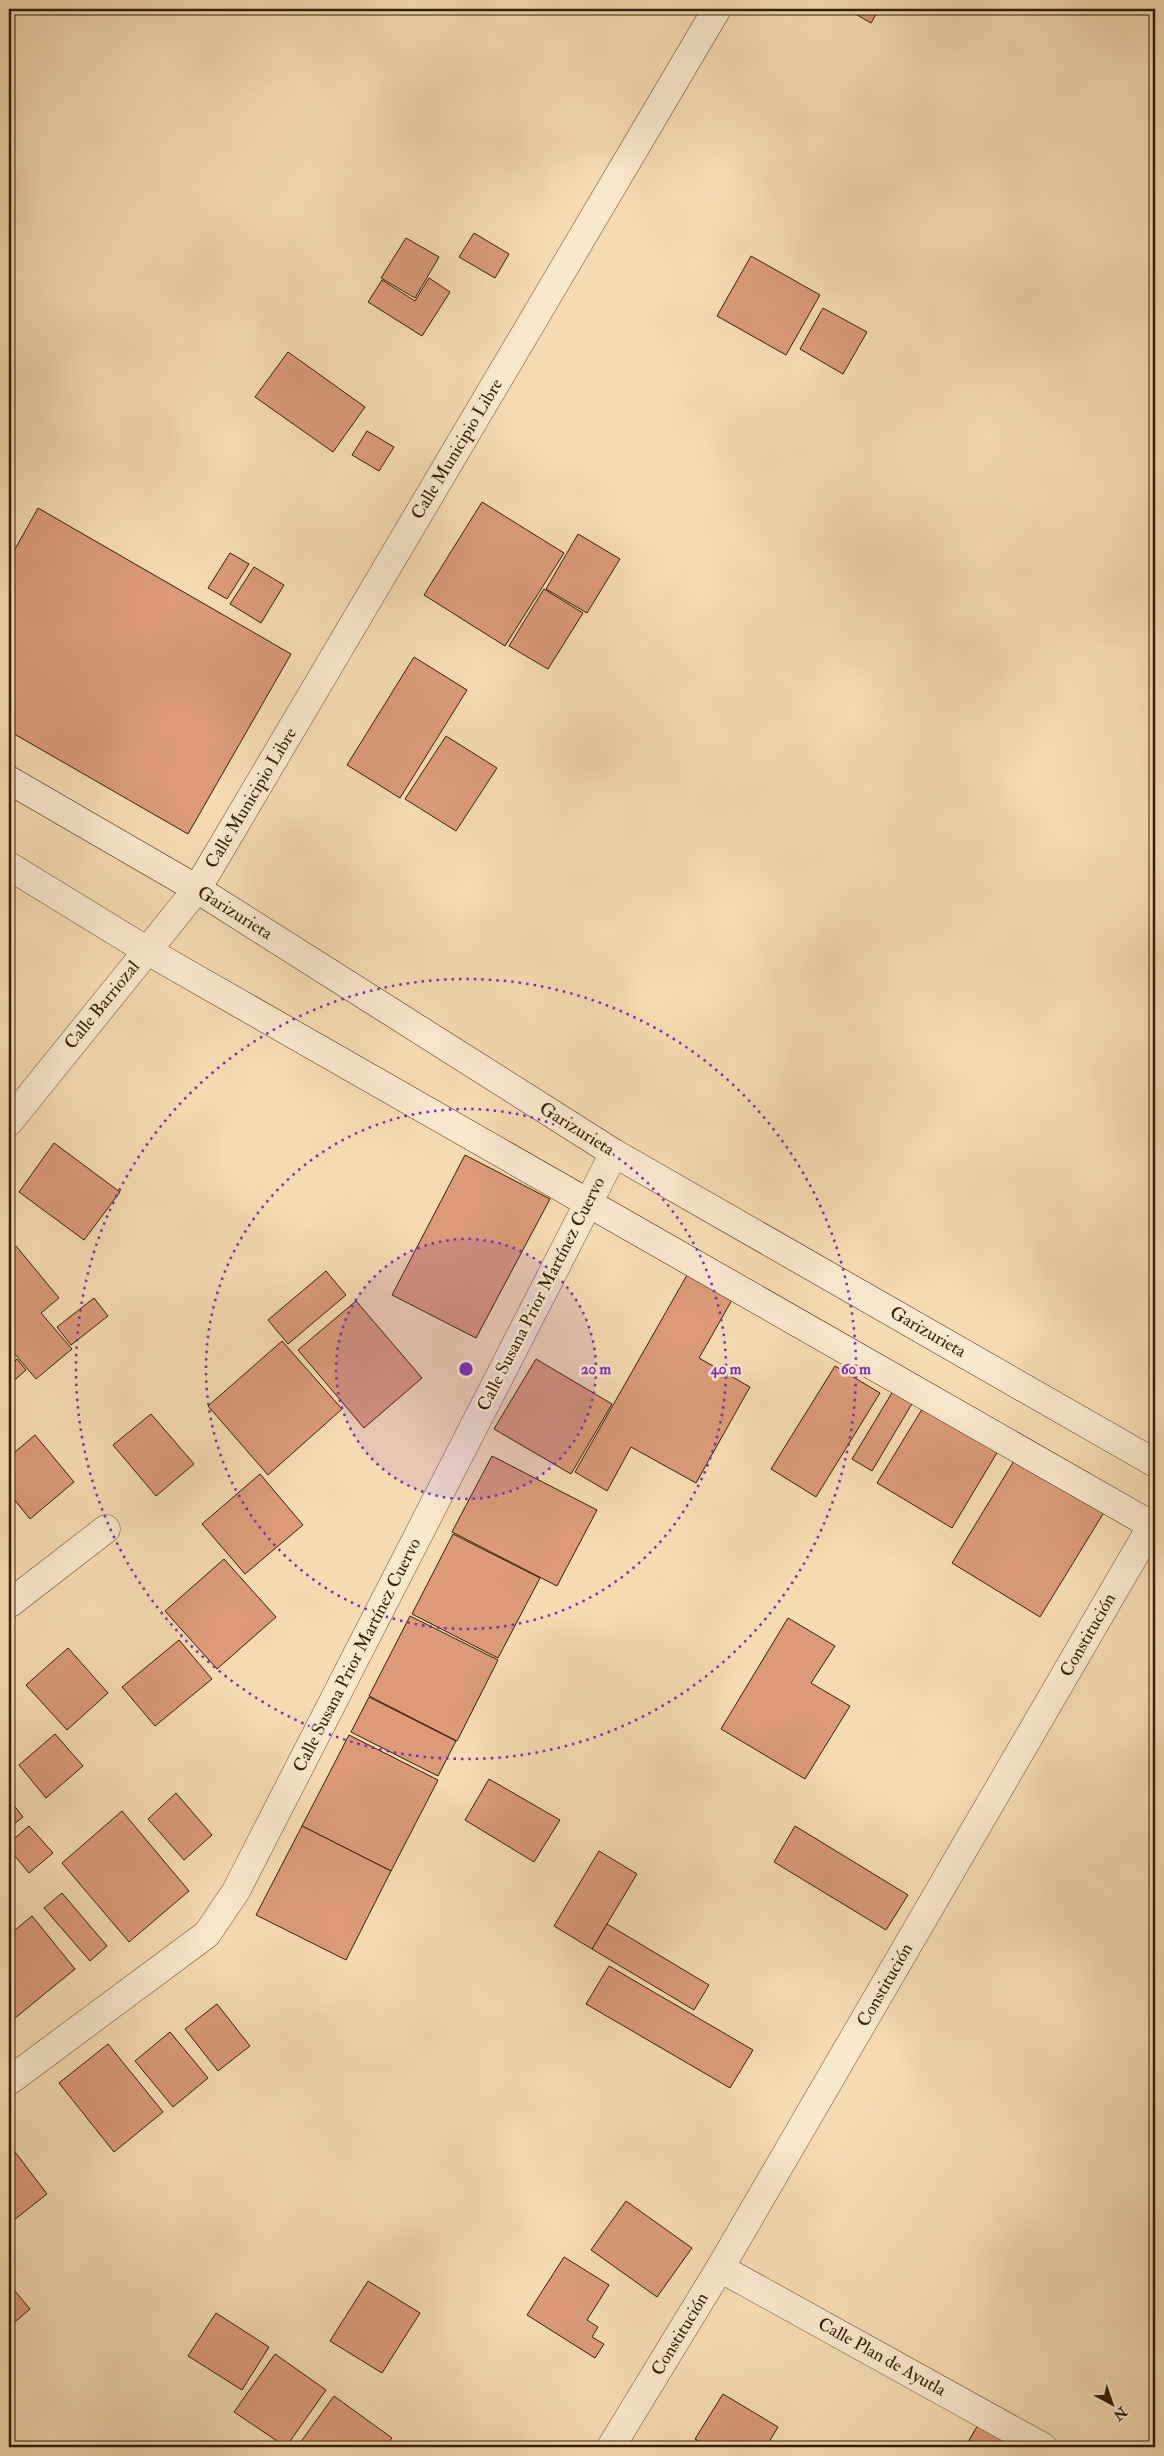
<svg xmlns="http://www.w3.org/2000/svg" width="1164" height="2456" font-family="'IM FELL Double Pica',serif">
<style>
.building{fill:#dc9a78;stroke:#331e09}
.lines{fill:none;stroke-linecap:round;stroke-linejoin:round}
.minor-casing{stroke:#644d33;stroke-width:29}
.secondary-casing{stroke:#331e09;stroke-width:29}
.minor{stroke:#f8e8cd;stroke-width:28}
.secondary{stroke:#f8e8cd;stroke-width:28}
.ring{fill:none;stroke:#7b2cbf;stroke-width:2.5;stroke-dasharray:2.5 5}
.labels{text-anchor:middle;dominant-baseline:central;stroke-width:5;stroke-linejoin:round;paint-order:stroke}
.street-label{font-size:18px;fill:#331e09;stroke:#f8e8cd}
.centre{fill:#7b2cbf;stroke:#f8e8cd;stroke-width:2.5}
.ring-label{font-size:15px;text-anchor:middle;font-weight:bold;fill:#7b2cbf;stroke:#f8e8cd;stroke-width:5;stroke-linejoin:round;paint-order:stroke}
</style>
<rect width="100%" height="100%" fill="#f5dbb2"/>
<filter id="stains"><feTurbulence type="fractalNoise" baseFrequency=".004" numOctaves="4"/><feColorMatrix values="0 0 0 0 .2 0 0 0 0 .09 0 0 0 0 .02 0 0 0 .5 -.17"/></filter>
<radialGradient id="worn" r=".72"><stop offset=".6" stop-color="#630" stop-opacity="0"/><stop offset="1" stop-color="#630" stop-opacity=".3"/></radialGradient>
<g class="building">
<polygon points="847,9 879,9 871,23"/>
<polygon points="474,233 509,254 495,278 459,257"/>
<polygon points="406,238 439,257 415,298 381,278"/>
<polygon points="751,256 820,295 786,355 717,316"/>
<polygon points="429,278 450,292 422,336 368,302 382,280 415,301"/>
<polygon points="823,308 867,332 843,374 800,349"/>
<polygon points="288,352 365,407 333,452 255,397"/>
<polygon points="367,431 394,447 379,471 352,455"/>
<polygon points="482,502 564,553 505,646 424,595"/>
<polygon points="38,508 291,654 188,834 9,731 9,560"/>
<polygon points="578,534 620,559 587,613 546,589"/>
<polygon points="230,553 249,564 227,599 208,588"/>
<polygon points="254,567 284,585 261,623 230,604"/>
<polygon points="544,589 583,613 548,669 509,646"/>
<polygon points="414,657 467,690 400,798 347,765"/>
<polygon points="446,736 497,768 456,831 405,799"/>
<polygon points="54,1143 120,1192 84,1240 19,1192"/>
<polygon points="465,1155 550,1199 476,1338 392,1295"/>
<polygon points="16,1246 59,1298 41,1313 72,1349 36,1379 9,1347 9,1253"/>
<polygon points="326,1271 346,1295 288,1344 268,1320"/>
<polygon points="687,1275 732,1300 699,1358 750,1387 696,1483 631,1447 607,1491 575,1472"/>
<polygon points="94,1298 108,1316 71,1345 57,1327"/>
<polygon points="356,1301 422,1378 364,1428 298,1350"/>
<polygon points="282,1341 342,1409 268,1475 208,1406"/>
<polygon points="17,1359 26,1370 9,1385 9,1367"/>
<polygon points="536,1359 612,1404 571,1474 494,1429"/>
<polygon points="835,1366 880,1393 816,1497 771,1469"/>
<polygon points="893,1391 913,1402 872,1471 852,1459"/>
<polygon points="924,1406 998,1451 952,1528 877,1483"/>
<polygon points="151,1414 194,1464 156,1496 113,1445"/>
<polygon points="35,1435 74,1482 30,1519 9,1493 9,1457"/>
<polygon points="492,1456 597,1510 557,1586 452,1532"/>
<polygon points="1017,1456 1106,1509 1040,1617 952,1563"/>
<polygon points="260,1474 303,1525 245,1574 202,1524"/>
<polygon points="453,1534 540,1578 498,1658 412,1614"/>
<polygon points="224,1559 276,1617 217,1669 165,1611"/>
<polygon points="410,1616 498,1660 457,1741 369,1696"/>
<polygon points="788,1618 835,1646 811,1683 850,1706 805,1779 721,1729"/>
<polygon points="179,1640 212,1679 155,1726 122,1687"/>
<polygon points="68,1648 108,1693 67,1730 26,1685"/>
<polygon points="369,1697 456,1741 438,1776 351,1732"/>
<polygon points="55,1734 83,1766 46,1798 19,1765"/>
<polygon points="349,1735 438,1780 391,1871 302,1826"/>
<polygon points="489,1779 560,1820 534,1862 465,1820"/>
<polygon points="176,1793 212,1835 184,1860 148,1819"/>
<polygon points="9,1799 23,1817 9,1828"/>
<polygon points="122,1811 189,1891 129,1942 62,1863"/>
<polygon points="29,1826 53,1853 29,1873 9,1849 9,1843"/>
<polygon points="302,1826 391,1871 346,1960 256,1915"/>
<polygon points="795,1826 908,1895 886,1930 774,1862"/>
<polygon points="599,1851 637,1874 592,1949 554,1926"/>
<polygon points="62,1893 107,1946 90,1961 44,1908"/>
<polygon points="32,1916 75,1969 9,2023 9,1935"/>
<polygon points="607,1924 709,1985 694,2010 592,1949"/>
<polygon points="609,1966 753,2050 730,2088 586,2004"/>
<polygon points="217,2004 250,2046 218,2071 185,2029"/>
<polygon points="170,2032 208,2078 173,2107 135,2061"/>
<polygon points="108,2044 163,2112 114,2152 59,2083"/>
<polygon points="9,2144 47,2194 9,2224"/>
<polygon points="626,2201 692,2248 657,2297 591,2250"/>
<polygon points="564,2257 609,2285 587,2320 598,2327 592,2337 604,2344 595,2358 527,2315"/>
<polygon points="368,2281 420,2313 382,2373 330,2341"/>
<polygon points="9,2284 30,2309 9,2327"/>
<polygon points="216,2313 269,2347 242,2390 188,2356"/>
<polygon points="275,2354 326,2390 286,2447 234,2412"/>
<polygon points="723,2394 778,2427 766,2447 709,2447 695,2439"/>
<polygon points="334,2396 392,2438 385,2447 297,2447"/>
<polygon points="982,2418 1032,2447 965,2447"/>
</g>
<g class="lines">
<g class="minor-casing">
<g id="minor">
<polyline points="9,1122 197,889 717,9"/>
<polyline points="9,1604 106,1529"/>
<polyline points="9,2081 207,1934 236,1891 614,1153"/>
<polyline points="720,2268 1043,2447"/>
<polyline points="611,2447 720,2268 1155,1520"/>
</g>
</g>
<g class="secondary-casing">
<g id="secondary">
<polyline points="9,780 197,889 614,1153 1155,1463"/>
<polyline points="9,866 146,950 1155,1527"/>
</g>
</g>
<use href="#minor" class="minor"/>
<use href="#secondary" class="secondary"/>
</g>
<circle cx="466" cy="1369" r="130" fill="#7b2cbf" fill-opacity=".12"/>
<g class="ring">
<circle cx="466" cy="1369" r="130"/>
<circle cx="466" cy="1369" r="260"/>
<circle cx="466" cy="1369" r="390"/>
</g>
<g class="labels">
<g class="street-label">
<text transform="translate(457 449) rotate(-59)">Calle Municipio Libre</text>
<text transform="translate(251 798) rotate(-59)">Calle Municipio Libre</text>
<text transform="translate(235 913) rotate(32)">Garizurieta</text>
<text transform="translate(102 1005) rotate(-51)">Calle Barriozal</text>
<text transform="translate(577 1129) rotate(32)">Garizurieta</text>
<text transform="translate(541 1294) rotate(-63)">Calle Susana Prior Martínez Cuervo</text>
<text transform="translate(928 1332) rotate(30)">Garizurieta</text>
<text transform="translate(1088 1635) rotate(-60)">Constitución</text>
<text transform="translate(357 1655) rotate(-63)">Calle Susana Prior Martínez Cuervo</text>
<text transform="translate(885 1985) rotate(-60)">Constitución</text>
<text transform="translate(680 2334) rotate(-59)">Constitución</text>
<text transform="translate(882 2357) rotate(29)">Calle Plan de Ayutla</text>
</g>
</g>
<circle cx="466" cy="1369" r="8" class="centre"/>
<g class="ring-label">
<text x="596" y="1374">20 m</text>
<text x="726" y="1374">40 m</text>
<text x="856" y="1374">60 m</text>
</g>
<rect width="1164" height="2456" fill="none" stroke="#f5dbb2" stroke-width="30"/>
<rect x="10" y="10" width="1144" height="2436" fill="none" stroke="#331e09" stroke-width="2.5"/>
<rect x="15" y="15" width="1134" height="2426" fill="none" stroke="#331e09"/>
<g transform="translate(1112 2404) rotate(140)" stroke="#f8e8cd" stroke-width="4" paint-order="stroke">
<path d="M0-4L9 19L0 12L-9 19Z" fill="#331e09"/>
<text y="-8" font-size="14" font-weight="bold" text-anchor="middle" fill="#331e09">N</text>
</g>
<rect width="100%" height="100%" filter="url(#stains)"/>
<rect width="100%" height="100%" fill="url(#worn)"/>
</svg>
